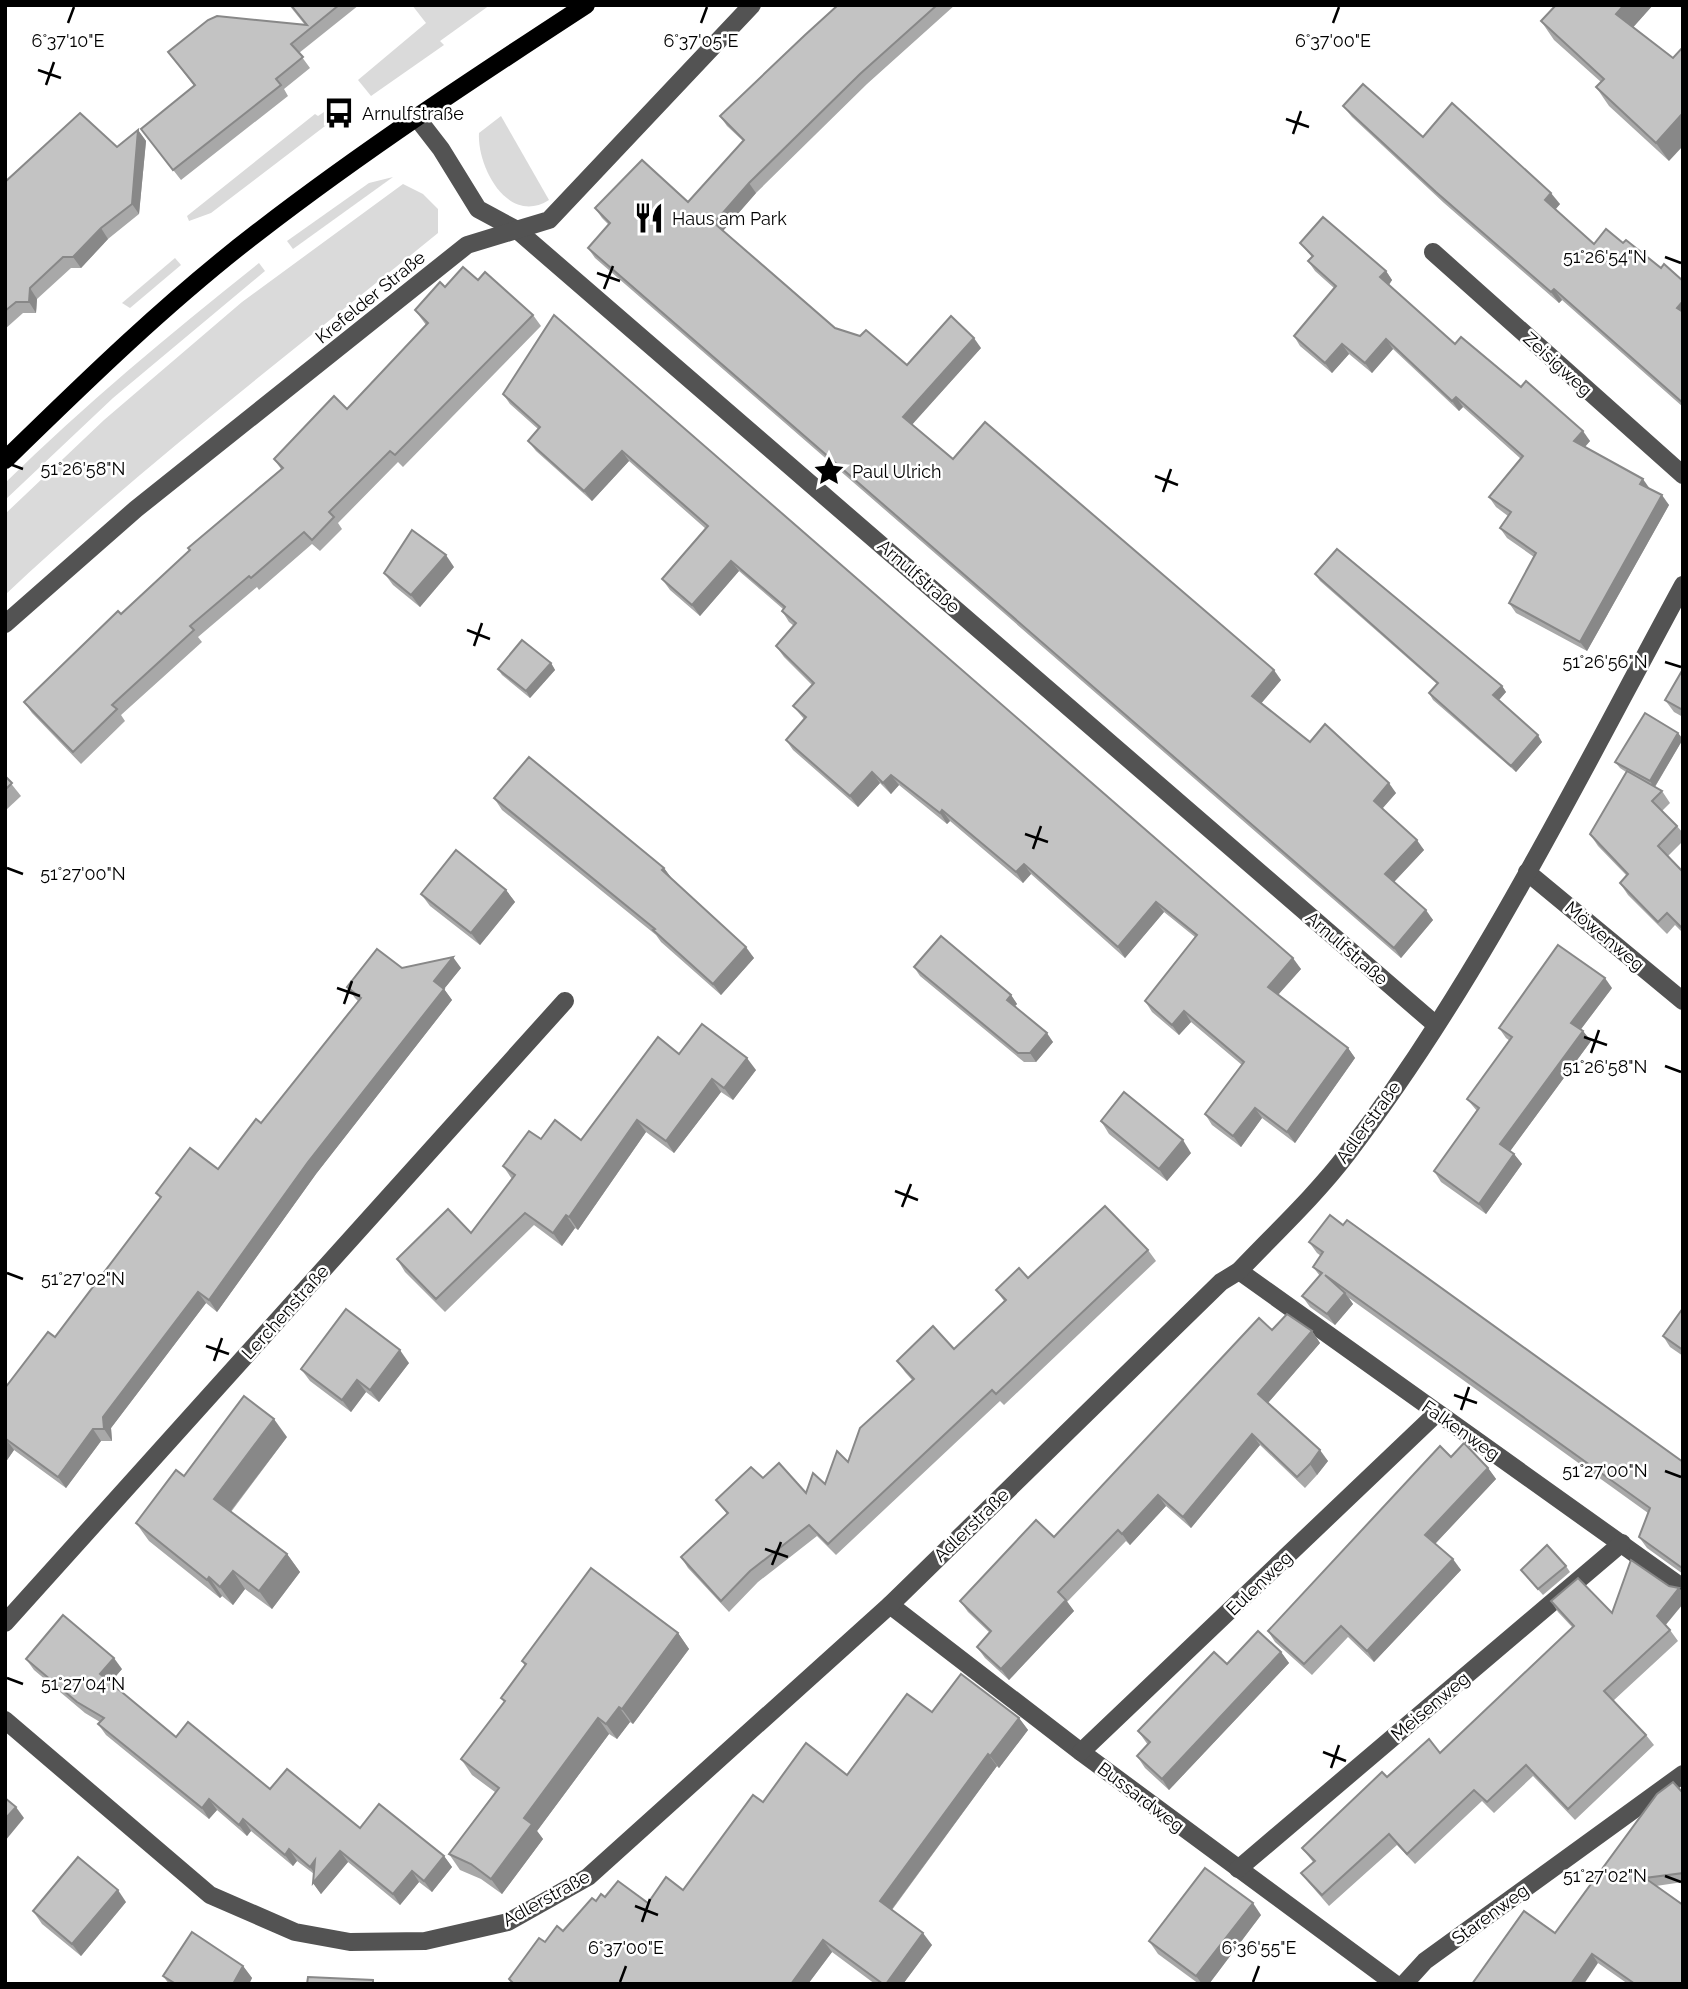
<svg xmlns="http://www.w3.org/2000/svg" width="1688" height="1989" font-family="Raleway,sans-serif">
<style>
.green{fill:#dadada}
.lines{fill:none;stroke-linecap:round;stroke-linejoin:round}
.minor{stroke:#535353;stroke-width:18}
.major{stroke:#000;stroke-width:18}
.wall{fill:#a8a8a8}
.shaded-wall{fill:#888}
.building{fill:#c3c3c3;stroke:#888;stroke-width:2}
.ticks{fill:none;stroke:#000;stroke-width:2.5}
.labels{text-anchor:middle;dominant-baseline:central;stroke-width:5;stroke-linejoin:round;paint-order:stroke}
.poi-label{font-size:18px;fill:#000;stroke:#fff;text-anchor:start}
.street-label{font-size:18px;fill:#000;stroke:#fff}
.ticks-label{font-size:18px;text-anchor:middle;fill:#000;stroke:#fff;stroke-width:5;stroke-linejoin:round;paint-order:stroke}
</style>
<rect width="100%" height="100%" fill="#fff"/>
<g class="green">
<polygon points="412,5 490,5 440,41 444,45 371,96 358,80 426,23"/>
<polygon points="324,112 329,123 211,213 189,221 187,216 197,208 315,114 318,116"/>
<path d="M501 116 549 200C508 226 477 167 479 133Z"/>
<polygon points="393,177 293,249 287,241 369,183"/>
<path d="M403 184 423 194 438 209V233C292 352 142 466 5 595V514L104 420 242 302Z"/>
<polygon points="175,258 181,265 130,308 122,303"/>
<path d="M259 263 265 271 113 398 5 500V483C85 404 171 333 259 263Z"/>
</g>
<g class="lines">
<g class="minor">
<polyline points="417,118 441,149 478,209 517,230 1436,1025"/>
<polyline points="1433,252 1683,475"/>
<polyline points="5,624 136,509 467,245 549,220 752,5"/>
<polyline points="1527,872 1683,1001"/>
<polyline points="1239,1271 1683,1588"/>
<polyline points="890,1605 1081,1752 1395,1984"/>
<polyline points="5,1623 565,1001"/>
<path d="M5 1720 210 1895 295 1932 350 1942 425 1941 508 1922 588 1877 890 1605 1221 1282 1239 1271C1275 1233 1315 1196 1347 1154 1480 980 1578 778 1683 585"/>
<polyline points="1081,1752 1437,1413"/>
<polyline points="1238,1869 1622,1543"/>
<polyline points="1404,1984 1425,1961 1683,1774"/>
</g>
<path class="major" d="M5 460C86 381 168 301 258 232 363 151 474 78 586 5"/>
</g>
<g class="wall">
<polygon points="289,5 359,5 299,53 310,68 284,89 288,96 181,180 141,129 194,86 168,52 305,25"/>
<polygon points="838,5 955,5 867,84 756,193 723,231 835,328 907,365 981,348 912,424 953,459 1281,680 1261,703 1310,742 1396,793 1382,809 1424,850 1394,882 1433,920 1401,958 595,258 588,248 609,225 602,218 595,208 688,202 743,141 727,126 720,116"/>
<polygon points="1556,5 1653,5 1633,27 1669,161 1609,106 1596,87 1601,82 1554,40 1541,21"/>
<polygon points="1343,106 1423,137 1560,204 1555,210 1594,244 1623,243 1683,281 1683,407 1562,300 1559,303 1444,203 1352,117"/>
<polygon points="138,130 146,141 139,214 108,239 81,268 71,268 37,299 36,313 23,313 5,329 5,182 117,147"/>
<polygon points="1300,243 1386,271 1392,280 1389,285 1455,344 1521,387 1590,441 1585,447 1649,488 1669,505 1587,651 1516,613 1509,603 1534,557 1507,538 1500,528 1508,516 1496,507 1489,497 1521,459 1463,407 1459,411 1393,349 1372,373 1349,354 1332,373 1300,346 1294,336 1334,288 1315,271 1308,261 1312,257"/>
<polygon points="478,280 533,315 541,326 403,467 398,462 338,523 342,529 320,551 312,544 259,590 257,587 198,637 202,642 121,715 125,721 81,764 32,713 24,702 281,469 274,459 347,409 426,325 415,310 445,287"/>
<polygon points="554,315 1301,969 1278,995 1348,1048 1355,1058 1295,1143 1262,1118 1241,1147 1212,1125 1205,1114 1242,1065 1191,1022 1179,1035 1152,1012 1145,1001 1195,937 1164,912 1125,958 1031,874 1023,883 950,821 947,824 899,785 891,794 880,783 858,807 793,750 786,740 804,719 793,706 812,685 784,657 776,646 794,626 789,622 782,611 783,609 739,571 700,616 670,590 662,579 706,529 629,461 592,501 536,451 528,441 538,429 510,404 503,394"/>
<polygon points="454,567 420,607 393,585 384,573"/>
<polygon points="1315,574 1502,686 1506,692 1499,700 1542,742 1516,772 1433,700 1429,693 1437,684 1320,581"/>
<polygon points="551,663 555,670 530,698 502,675 498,669"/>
<polygon points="1683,669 1683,717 1674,712 1665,700"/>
<polygon points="1683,739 1655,787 1662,791 1670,803 1662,811 1677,826 1683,833 1683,841 1668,856 1683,872 1683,933 1675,925 1667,934 1628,895 1620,883 1627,876 1598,846 1590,834 1626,772 1620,768 1615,762"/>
<polygon points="5,776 21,796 5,811"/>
<polygon points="494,798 664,868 672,879 754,958 721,995 661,942 656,935 502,810"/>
<polygon points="506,890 515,902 480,945 430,906 421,894"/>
<polygon points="914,967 1011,995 1017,1004 1015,1006 1053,1042 1036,1062 1024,1062 920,976"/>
<polygon points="402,968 461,968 444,989 452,1000 316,1174 217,1312 206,1303 111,1428 112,1441 101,1441 66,1488 14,1450 5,1463 5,1388 55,1337 160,1198 156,1193 218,1169 261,1123 358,1001 355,998 347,987"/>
<polygon points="1612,988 1581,1029 1591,1041 1510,1151 1514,1154 1522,1164 1486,1214 1441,1182 1434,1171 1477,1111 1467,1099 1510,1041 1506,1038 1499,1028"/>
<polygon points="679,1054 756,1070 733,1100 721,1092 674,1153 646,1132 578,1230 575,1228 562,1246 534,1225 445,1312 405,1272 397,1259 471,1233 512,1179 503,1166 541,1139 581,1140"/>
<polygon points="1101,1121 1191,1153 1167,1181 1109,1134"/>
<polygon points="1343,1225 1683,1462 1683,1574 1647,1548 1639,1537 1648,1513 1349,1298 1353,1304 1335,1325 1310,1307 1302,1296 1320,1276 1313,1267 1321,1256 1317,1253 1309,1242"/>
<polygon points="1148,1250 1156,1261 1004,1405 1000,1401 836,1555 817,1536 758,1582 729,1612 688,1568 681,1557 727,1514 716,1500 763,1478 806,1493 825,1484 848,1462 912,1380 905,1372 897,1361 954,1349 1004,1301 996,1290 1028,1278"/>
<polygon points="1683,1308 1683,1356 1670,1347 1663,1336"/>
<polygon points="1272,1330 1312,1331 1320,1343 1268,1403 1328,1461 1317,1475 1305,1488 1260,1445 1191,1528 1166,1506 1130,1545 1126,1541 1067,1602 1074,1611 1009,1680 985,1658 977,1647 990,1633 968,1612 960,1601 1054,1537"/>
<polygon points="409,1363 379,1402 366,1392 351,1412 310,1381 301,1369"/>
<polygon points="287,1437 231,1512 287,1554 300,1572 272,1609 245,1589 233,1605 222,1596 220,1598 149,1541 136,1523 184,1476"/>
<polygon points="1451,1457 1488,1468 1496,1479 1435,1544 1461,1570 1374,1662 1348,1637 1312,1675 1275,1642 1268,1631"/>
<polygon points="1566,1566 1570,1572 1543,1595 1521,1570"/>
<polygon points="1551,1601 1666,1625 1670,1630 1678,1641 1613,1701 1646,1735 1654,1745 1575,1820 1533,1776 1494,1813 1482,1801 1415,1864 1397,1845 1329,1906 1309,1883 1301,1873 1313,1862 1302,1848 1387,1777 1440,1753 1573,1628 1558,1612"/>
<polygon points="678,1633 689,1649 633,1724 630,1722 617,1739 609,1734 537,1831 543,1839 502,1894 481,1879 460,1870 449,1854 495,1792 472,1775 461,1759 504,1702 501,1698 525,1666 522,1661"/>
<polygon points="1281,1652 1289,1663 1169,1790 1145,1768 1137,1756 1148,1745 1138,1731 1227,1664"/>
<polygon points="26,1659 122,1669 110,1683 176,1737 270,1789 360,1828 444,1856 452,1867 432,1892 419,1882 400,1905 348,1862 321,1894 313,1883 314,1874 297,1861 293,1866 251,1831 247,1836 217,1810 209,1819 106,1735 98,1724 100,1722 85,1713 34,1670"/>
<polygon points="932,1712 1019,1718 1028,1730 999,1768 997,1766 892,1910 932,1945 903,1984 875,1984 832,1952 808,1984 513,1984 509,1979 545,1942 563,1931 596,1901 605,1897 648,1903 683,1890 763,1802 847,1775"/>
<polygon points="1683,1793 1683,1882 1656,1886 1683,1984 1628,1984 1555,1933"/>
<polygon points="126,1902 81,1956 42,1924 33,1911"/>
<polygon points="1261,1915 1209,1984 1199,1984 1158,1954 1149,1941"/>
<polygon points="243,1966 252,1978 249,1984 169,1984 163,1976"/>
</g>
<g class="shaded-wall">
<polygon points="1624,5 1653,5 1629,32 1616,14"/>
<polygon points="1683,113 1683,146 1669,161 1656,143"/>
<polygon points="138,130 146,141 139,214 132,204"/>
<polygon points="749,183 756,193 721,233 714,223"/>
<polygon points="1551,193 1560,204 1553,212 1545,200"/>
<polygon points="101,228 108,239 81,268 73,257"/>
<polygon points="1386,271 1392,280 1387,287 1380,277"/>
<polygon points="30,288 37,299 36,313 29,302"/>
<polygon points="1554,289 1562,300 1559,303 1551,292"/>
<polygon points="1683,301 1683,316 1677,308"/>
<polygon points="974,338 981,348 910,427 903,417"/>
<polygon points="1386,339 1393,349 1372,373 1365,363"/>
<polygon points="1342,344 1349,354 1332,373 1325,363"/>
<polygon points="1456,397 1463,407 1459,411 1452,401"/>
<polygon points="1583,431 1590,441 1581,451 1574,441"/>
<polygon points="622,451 629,461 592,501 584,491"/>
<polygon points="1643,479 1650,489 1640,484"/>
<polygon points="1662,495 1669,505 1587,651 1580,642"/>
<polygon points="446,555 454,567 420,607 411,595"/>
<polygon points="731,561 739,571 700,616 692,605"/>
<polygon points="551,663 555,670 530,698 526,691"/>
<polygon points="1274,670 1281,680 1259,706 1252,696"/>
<polygon points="1502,686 1506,692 1497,702 1493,695"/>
<polygon points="1678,733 1683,739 1654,788 1650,781"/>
<polygon points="1538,735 1542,742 1516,772 1511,766"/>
<polygon points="872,772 880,783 858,807 850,796"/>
<polygon points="891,775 899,785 891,794 883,783"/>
<polygon points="1389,783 1396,793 1380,811 1374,801"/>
<polygon points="942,810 950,821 947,824 940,813"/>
<polygon points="1417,840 1424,850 1392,884 1385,874"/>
<polygon points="1024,864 1031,874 1023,883 1016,872"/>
<polygon points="664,868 672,879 662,870"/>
<polygon points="506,890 515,902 480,945 471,933"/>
<polygon points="1156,902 1164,912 1125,958 1118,947"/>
<polygon points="1426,910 1433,920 1401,958 1394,948"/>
<polygon points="746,947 754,958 721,995 713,984"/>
<polygon points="453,957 461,968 444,989 452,1000 316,1174 217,1312 209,1300 434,981"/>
<polygon points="1293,958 1301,969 1275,998 1268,987"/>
<polygon points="1605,978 1612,988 1578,1033 1571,1023"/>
<polygon points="1011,995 1017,1004 1013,1008 1007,1000"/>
<polygon points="1184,1011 1191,1022 1179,1035 1172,1025"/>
<polygon points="1583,1031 1591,1041 1508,1154 1500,1144"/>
<polygon points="1047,1033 1053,1042 1036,1062 1030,1053"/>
<polygon points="1348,1048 1355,1058 1295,1143 1287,1132"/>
<polygon points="747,1058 756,1070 733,1100 724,1088"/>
<polygon points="712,1079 721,1092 674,1153 666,1141"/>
<polygon points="1255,1108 1262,1118 1241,1147 1233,1136"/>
<polygon points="637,1120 646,1132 578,1230 569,1217"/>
<polygon points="1183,1140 1191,1153 1167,1181 1159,1169"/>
<polygon points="1514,1154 1522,1164 1486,1214 1479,1204"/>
<polygon points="566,1215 575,1228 562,1246 553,1233"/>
<polygon points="198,1292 206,1303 111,1428 112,1441 104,1429 103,1417"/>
<polygon points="1345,1293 1353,1304 1335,1325 1327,1314"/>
<polygon points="1312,1331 1320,1343 1266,1405 1258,1394"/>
<polygon points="400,1350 409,1363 379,1402 370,1390"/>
<polygon points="357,1380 366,1392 351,1412 342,1400"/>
<polygon points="274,1419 287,1437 226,1517 214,1499"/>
<polygon points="93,1429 101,1441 66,1488 58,1477"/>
<polygon points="1252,1434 1260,1445 1191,1528 1183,1517"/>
<polygon points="6,1439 14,1450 5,1463 5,1440"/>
<polygon points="1320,1450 1328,1461 1317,1475 1310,1464"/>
<polygon points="1488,1468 1496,1479 1433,1546 1425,1535"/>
<polygon points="1158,1495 1166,1506 1130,1545 1122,1534"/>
<polygon points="287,1554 300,1572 272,1609 259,1591"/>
<polygon points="1453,1559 1461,1570 1374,1662 1367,1651"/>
<polygon points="233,1571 245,1589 233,1605 220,1587"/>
<polygon points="209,1577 222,1596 220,1598 207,1580"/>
<polygon points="1679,1588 1683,1592 1683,1604 1664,1627 1657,1616"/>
<polygon points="1066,1600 1074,1611 1009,1680 1001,1669"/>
<polygon points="678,1633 689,1649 633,1724 622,1709"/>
<polygon points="1281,1652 1289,1663 1169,1790 1162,1779"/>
<polygon points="114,1658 122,1669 108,1685 100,1674"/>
<polygon points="619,1707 630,1722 617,1739 606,1724"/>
<polygon points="598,1718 609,1734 537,1831 543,1839 502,1894 491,1879 524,1818"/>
<polygon points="1019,1718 1028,1730 999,1768 990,1756"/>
<polygon points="988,1754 997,1766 889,1913 880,1901"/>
<polygon points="209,1799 217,1810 209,1819 202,1808"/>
<polygon points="16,1807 24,1818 5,1841 5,1819"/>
<polygon points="243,1819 251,1831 247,1836 239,1825"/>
<polygon points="289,1849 297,1861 293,1866 285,1855"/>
<polygon points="340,1851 348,1862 321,1894 313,1883 318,1878 310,1867 315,1860"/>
<polygon points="444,1856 452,1867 432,1892 424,1881"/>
<polygon points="412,1871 419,1882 400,1905 393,1894"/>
<polygon points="118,1890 126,1902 81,1956 72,1944"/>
<polygon points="1253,1903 1261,1915 1209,1984 1202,1984 1196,1976"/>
<polygon points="923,1933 932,1945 903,1984 886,1984"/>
<polygon points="823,1940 832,1952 808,1984 791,1984"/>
<polygon points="1592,1954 1598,1963 1584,1984 1571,1984"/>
<polygon points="243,1966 252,1978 249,1984 233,1984"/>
</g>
<g class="building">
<polygon points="291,5 339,5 291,44 303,57 276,79 281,85 173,170 141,129 195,85 168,52 208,20 217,16 307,25"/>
<polygon points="838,5 937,5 860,74 749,183 714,223 835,328 860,336 866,330 907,365 951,316 974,338 903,417 953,459 985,422 1274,670 1252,696 1310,742 1325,724 1389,783 1374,801 1417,840 1385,874 1426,910 1394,948 588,248 610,223 595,208 642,160 688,202 744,140 720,116 805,35"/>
<polygon points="1556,5 1624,5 1616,14 1673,58 1683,47 1683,113 1656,143 1596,87 1604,79 1541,21"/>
<polygon points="1363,84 1423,137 1452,103 1551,193 1545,200 1594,244 1606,229 1623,243 1626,240 1661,268 1664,264 1683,281 1683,301 1677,308 1683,312 1683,403 1554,289 1551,292 1436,192 1343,106"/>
<polygon points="80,113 117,147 138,130 132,204 101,228 73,257 63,257 30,288 29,302 16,302 5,311 5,182"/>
<polygon points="1323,217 1386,271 1380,277 1455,344 1461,337 1521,387 1526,381 1583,431 1574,441 1643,479 1640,484 1662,495 1580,642 1509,603 1536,553 1500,528 1511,512 1489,497 1523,456 1456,397 1452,401 1386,339 1365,363 1342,344 1325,363 1294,336 1336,286 1308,261 1313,256 1300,243"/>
<polygon points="463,267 478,280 485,272 533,315 395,455 390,451 329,512 334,517 312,540 304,532 251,578 249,576 190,626 194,630 112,705 117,709 73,752 24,702 118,611 121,614 190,550 188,548 283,468 274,459 334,396 347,409 428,323 415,310 440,282 445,287"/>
<polygon points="554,315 1293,958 1268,987 1348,1048 1287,1132 1255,1108 1233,1136 1205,1114 1244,1062 1184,1011 1172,1025 1145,1001 1197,935 1156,902 1118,947 1024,864 1016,872 942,810 940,813 891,775 883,783 872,772 850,796 786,740 806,717 793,706 814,683 776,646 796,623 782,611 785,607 731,561 692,605 662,579 708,526 622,451 584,491 528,441 540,427 503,394"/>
<polygon points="412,530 446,555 411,595 384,573"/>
<polygon points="1337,549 1502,686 1493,695 1538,735 1511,766 1429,693 1438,683 1315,574"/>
<polygon points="522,640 551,663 526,691 498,669"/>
<polygon points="1683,669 1683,710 1665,700"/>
<polygon points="1645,713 1678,733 1650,781 1615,762"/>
<polygon points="529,757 664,868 662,870 746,947 713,984 653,930 655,929 494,798"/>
<polygon points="1627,771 1662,791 1652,801 1677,826 1658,846 1683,872 1683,929 1667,913 1658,922 1620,883 1628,874 1590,834"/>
<polygon points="5,776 12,783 5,790"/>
<polygon points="456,850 506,890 471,933 421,894"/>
<polygon points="941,936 1011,995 1007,1000 1047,1033 1030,1053 1018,1053 914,967"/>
<polygon points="1558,945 1605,978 1571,1023 1583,1031 1500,1144 1514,1154 1479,1204 1434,1171 1479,1108 1467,1099 1512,1037 1499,1028"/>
<polygon points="377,949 402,968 453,957 434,981 444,989 308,1162 209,1300 198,1292 103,1417 104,1429 93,1429 58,1477 6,1439 5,1440 5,1388 48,1332 55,1337 161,1197 156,1193 190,1148 218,1169 256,1119 261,1123 361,998 347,987"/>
<polygon points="702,1024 747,1058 724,1088 712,1079 666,1141 637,1120 569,1217 566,1215 553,1233 525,1213 436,1299 397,1259 448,1209 471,1233 515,1175 503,1166 529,1131 541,1139 555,1120 581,1140 658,1037 679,1054"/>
<polygon points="1124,1092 1183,1140 1159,1169 1101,1121"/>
<polygon points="1105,1206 1148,1250 996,1394 992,1390 828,1544 809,1525 750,1571 721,1601 681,1557 728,1513 716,1500 751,1467 763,1478 779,1463 806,1493 813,1473 825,1484 837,1451 848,1462 860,1428 914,1379 897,1361 933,1326 954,1349 1006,1300 996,1290 1019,1268 1028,1278"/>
<polygon points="1330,1215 1343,1225 1347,1220 1683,1462 1683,1570 1682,1568 1639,1537 1650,1508 1325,1275 1345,1293 1327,1314 1302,1296 1322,1273 1313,1267 1323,1252 1309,1242"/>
<polygon points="1683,1308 1683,1350 1663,1336"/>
<polygon points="346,1309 400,1350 370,1390 357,1380 342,1400 301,1369"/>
<polygon points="1287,1314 1312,1331 1258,1394 1320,1450 1310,1464 1297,1477 1252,1434 1183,1517 1158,1495 1122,1534 1118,1530 1058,1592 1066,1600 1001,1669 977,1647 991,1631 960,1601 1036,1520 1054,1537 1259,1318 1272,1330"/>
<polygon points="244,1396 274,1419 214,1499 287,1554 259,1591 233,1571 220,1587 209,1577 207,1580 136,1523 176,1470 184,1476"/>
<polygon points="1464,1443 1488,1468 1425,1535 1453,1559 1367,1651 1341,1626 1304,1664 1268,1631 1440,1446 1451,1457"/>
<polygon points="1547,1545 1566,1566 1538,1589 1521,1570"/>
<polygon points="1631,1560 1669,1586 1679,1588 1657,1616 1670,1630 1604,1691 1646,1735 1568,1809 1526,1765 1487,1802 1474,1790 1407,1854 1389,1834 1322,1895 1301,1873 1315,1861 1302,1848 1382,1772 1387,1777 1429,1739 1440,1753 1574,1626 1551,1601 1578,1578 1612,1613"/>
<polygon points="591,1568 678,1633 622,1709 619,1707 606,1724 598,1718 524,1818 532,1824 491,1879 471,1864 449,1854 499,1788 461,1759 505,1701 501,1698 526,1664 522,1661"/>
<polygon points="63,1615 114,1658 100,1674 176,1737 188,1722 270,1789 287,1769 360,1828 379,1804 444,1856 424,1881 412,1871 393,1894 340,1851 313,1883 315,1860 310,1867 289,1849 285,1855 243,1819 239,1825 209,1799 202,1808 98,1724 104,1718 77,1702 26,1659"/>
<polygon points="1258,1631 1281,1652 1162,1779 1137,1756 1150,1742 1138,1731 1214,1652 1227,1664"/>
<polygon points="961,1674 1019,1718 990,1756 988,1754 880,1901 923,1933 886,1984 883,1984 823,1940 791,1984 514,1984 509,1979 539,1938 545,1942 557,1926 563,1931 592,1898 596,1901 601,1894 605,1897 618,1881 648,1903 666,1877 683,1890 753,1795 763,1802 806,1743 847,1775 907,1694 932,1712"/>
<polygon points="1673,1782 1683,1793 1683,1873 1645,1878 1683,1905 1683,1984 1635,1984 1592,1954 1571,1984 1472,1984 1524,1911 1555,1933 1657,1794"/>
<polygon points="5,1798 16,1807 5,1819"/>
<polygon points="78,1857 118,1890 72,1944 33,1911"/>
<polygon points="1205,1868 1253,1903 1196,1976 1149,1941"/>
<polygon points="192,1932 243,1966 233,1984 176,1984 163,1976"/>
<polygon points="308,1977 373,1980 373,1984 307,1984"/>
</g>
<path class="ticks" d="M68 23 74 7M701 23 707 7M1333 23 1339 7M38 70 61 78M46 85 54 62M1286 119 1309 127M1293 134 1301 111M1665 257 1681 263M597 273 620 281M604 289 613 266M7 463 23 469M1155 476 1178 485M1163 492 1171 469M467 630 490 639M474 646 482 623M1665 662 1681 667M1025 834 1048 842M1033 849 1041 826M7 868 23 874M337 988 360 996M344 1004 352 981M1584 1037 1607 1045M1591 1053 1599 1030M1665 1066 1681 1072M895 1191 918 1200M902 1207 911 1184M7 1273 23 1279M206 1346 229 1354M214 1361 222 1338M1454 1395 1477 1403M1461 1410 1469 1387M1665 1471 1681 1477M765 1549 788 1557M772 1565 781 1542M7 1678 23 1684M1323 1752 1346 1761M1331 1768 1339 1745M1665 1876 1681 1882M635 1906 658 1915M642 1922 650 1899M620 1982 626 1966M1253 1982 1259 1966"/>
<defs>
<g id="bus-bare" transform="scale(2.415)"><path d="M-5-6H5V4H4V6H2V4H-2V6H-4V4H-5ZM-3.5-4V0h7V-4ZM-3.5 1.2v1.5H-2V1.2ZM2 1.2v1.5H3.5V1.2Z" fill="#000" stroke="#fff" stroke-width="2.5" paint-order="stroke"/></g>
<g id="restaurant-bare" transform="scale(2.415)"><path d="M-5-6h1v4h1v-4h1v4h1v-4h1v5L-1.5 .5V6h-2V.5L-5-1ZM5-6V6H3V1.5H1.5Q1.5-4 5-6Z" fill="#000" stroke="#fff" stroke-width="2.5" paint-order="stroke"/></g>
<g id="sight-bare" transform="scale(2.415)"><path d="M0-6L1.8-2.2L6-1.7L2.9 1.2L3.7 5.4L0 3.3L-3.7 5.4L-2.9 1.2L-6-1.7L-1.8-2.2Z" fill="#000" stroke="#fff" stroke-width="2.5" paint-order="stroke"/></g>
</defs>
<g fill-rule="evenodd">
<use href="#bus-bare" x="339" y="113"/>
<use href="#restaurant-bare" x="649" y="218"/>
<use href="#sight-bare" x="829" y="471"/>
</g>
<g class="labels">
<g class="poi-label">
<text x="362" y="113">Arnulfstraße</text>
<text x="672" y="218">Haus am Park</text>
<text x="852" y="471">Paul Ulrich</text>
</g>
<g class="street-label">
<text transform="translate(370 297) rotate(-39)">Krefelder Straße</text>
<text transform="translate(1558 364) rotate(42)">Zeisigweg</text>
<text transform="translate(919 576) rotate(41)">Arnulfstraße</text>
<text transform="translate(1605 936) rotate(40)">Möwenweg</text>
<text transform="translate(1347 948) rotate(41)">Arnulfstraße</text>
<text transform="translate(1368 1122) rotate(-54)">Adlerstraße</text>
<text transform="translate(285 1312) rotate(-48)">Lerchenstraße</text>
<text transform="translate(1461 1430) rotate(35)">Falkenweg</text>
<text transform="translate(971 1525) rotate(-44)">Adlerstraße</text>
<text transform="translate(1259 1583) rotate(-44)">Eulenweg</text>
<text transform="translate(1430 1706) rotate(-40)">Meisenweg</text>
<text transform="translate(1141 1797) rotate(37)">Bussardweg</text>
<text transform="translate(546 1898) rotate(-29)">Adlerstraße</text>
<text transform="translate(1490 1914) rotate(-36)">Starenweg</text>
</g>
</g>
<g class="ticks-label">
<text x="1333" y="47">6°37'00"E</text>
<text x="68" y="47">6°37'10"E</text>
<text x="701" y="47">6°37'05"E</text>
<text x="1605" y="263">51°26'54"N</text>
<text x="83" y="475">51°26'58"N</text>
<text x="1605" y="668">51°26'56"N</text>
<text x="83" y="880">51°27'00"N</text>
<text x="1605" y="1073">51°26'58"N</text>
<text x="83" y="1285">51°27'02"N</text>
<text x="1605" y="1477">51°27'00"N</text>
<text x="83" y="1690">51°27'04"N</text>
<text x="1605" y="1882">51°27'02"N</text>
<text x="626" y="1954">6°37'00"E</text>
<text x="1259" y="1954">6°36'55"E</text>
</g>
<rect width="1688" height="1989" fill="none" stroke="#000000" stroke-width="14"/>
</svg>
